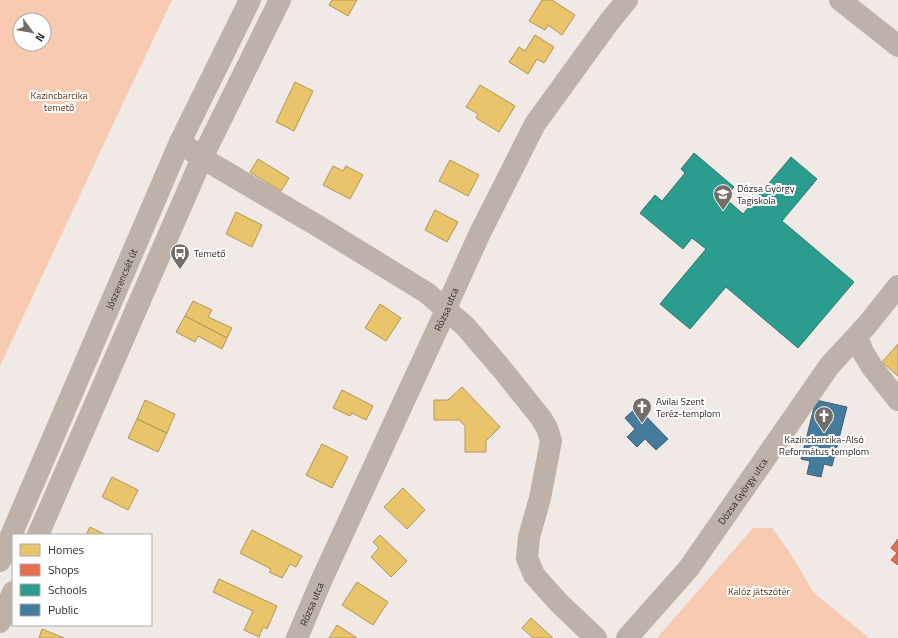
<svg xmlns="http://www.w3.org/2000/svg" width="898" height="638" font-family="'Titillium Web',sans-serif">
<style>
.green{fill:#f7cab1;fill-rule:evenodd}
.homes{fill:#e9c46a;stroke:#b29656}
.shops{fill:#e76f51;stroke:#b05b45}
.schools{fill:#2a9d8f;stroke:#2c7b70}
.public{fill:#457b9d;stroke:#3f637a}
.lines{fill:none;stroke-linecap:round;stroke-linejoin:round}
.minor{stroke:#bdb1aa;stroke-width:22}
.labels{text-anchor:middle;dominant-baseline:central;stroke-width:4;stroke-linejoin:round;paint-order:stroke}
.park-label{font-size:10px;fill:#69320f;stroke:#fff}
.poi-label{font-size:10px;fill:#312b28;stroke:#fff;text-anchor:start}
.street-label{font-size:10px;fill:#312b28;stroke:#fff}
</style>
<rect width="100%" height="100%" fill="#f1e9e5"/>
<g class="green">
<path d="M0 0H172L123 103 0 366ZM20 20H44V44H20Z"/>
<polygon points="753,528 772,528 790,553 814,593 869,638 657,638"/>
</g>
<g class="homes">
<polygon points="332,0 357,0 348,16 329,5"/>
<polygon points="542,0 552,0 575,15 562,35 548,25 545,30 529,21"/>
<polygon points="535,35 554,47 544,63 537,59 528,74 509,62 519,47 525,51"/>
<polygon points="295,82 313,91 294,131 276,122"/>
<polygon points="480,85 515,106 499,132 476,118 478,114 466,107"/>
<polygon points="258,159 289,178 281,191 250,172"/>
<polygon points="450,160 479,175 468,196 439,181"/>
<polygon points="333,166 343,171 346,166 363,175 350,199 323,185"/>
<polygon points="435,210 458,222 447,242 425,230"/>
<polygon points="236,212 262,225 252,247 226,234"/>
<polygon points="193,301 212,310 208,317 232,328 227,338 185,316"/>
<polygon points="380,304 401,318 386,341 365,328"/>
<polygon points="185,316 227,338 222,349 198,336 195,342 176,332"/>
<polygon points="898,344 898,376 882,362"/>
<polygon points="462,387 500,427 486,441 486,452 465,452 465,426 459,420 434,420 434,400 448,400"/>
<polygon points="342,390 373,406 366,420 352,413 350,416 333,408"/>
<polygon points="145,400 175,414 167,433 137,419"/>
<polygon points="137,419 167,433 158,452 128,438"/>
<polygon points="322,444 348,457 332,488 306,475"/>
<polygon points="112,477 138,490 128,510 102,497"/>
<polygon points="403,488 425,510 407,529 384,507"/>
<polygon points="90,527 106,535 86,535"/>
<polygon points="252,530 302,556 296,567 290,564 282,578 269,572 271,569 240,553"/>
<polygon points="380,535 407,561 391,577 371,557 379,548 373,542"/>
<polygon points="219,579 277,606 267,629 263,627 259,637 244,630 253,611 213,592"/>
<polygon points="357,582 388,602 373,625 342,605"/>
<polygon points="531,618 553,638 533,638 522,628"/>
<polygon points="337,625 357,638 329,638"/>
<polygon points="42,629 64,638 39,638"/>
</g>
<polygon class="shops" points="898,539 898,565 891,560 897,553 891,548"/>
<polygon class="schools" points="694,153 734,187 725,198 743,214 791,157 817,179 782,221 854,282 798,348 726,287 690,329 660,304 706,249 692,238 683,249 640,213 655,195 662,201 685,173 681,169"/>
<g class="public">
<polygon points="816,400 847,407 832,466 824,464 821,477 807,474 810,461 801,459"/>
<polygon points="637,407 668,439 656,450 645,439 637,447 627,437 635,429 625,418"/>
</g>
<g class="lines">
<g class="minor">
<polyline points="840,0 898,46"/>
<polyline points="180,142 202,158 318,226 427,293 465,326 501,368 541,418 547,428 551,441 540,498 529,537 527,558 534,575 559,603 596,638"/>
<polyline points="857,337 863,352 872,367 898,400"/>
<polyline points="38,535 202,158 280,0"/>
<path id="s1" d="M0 561 180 142 250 0"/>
<polyline points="0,622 13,592"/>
<path id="s2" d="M297 638 322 579 446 310 450 299 480 233 535 124 609 22 627 0"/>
<path id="s3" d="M627 638 689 568 830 365 867 325 898 286"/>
</g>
</g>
<defs>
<g id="school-pin" transform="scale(1)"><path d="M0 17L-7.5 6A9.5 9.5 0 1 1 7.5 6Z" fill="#746e6a" stroke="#fff"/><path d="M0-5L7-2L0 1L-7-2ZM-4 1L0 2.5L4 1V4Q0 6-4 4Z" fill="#fff"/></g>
<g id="bus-pin" transform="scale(1)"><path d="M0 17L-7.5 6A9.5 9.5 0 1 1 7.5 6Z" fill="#746e6a" stroke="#fff"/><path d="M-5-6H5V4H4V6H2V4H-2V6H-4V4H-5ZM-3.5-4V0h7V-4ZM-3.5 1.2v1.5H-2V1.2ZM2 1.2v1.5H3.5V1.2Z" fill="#fff"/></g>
<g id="church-pin" transform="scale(1)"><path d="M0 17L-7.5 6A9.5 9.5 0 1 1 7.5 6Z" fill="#746e6a" stroke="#fff"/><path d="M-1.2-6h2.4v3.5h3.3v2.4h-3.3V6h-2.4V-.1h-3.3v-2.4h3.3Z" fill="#fff"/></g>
</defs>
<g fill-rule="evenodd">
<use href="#school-pin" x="723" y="194"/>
<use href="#bus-pin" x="180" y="253"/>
<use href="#church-pin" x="642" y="407"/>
<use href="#church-pin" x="824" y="416"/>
</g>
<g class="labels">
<g class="park-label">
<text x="59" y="95">Kazincbarcika<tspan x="59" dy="12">temető</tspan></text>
<text x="759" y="591">Kalóz játszótér</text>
</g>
<g class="poi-label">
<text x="737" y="188">Dózsa György<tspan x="737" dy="12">Tagiskola</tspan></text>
<text x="194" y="253">Temető</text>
<text x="656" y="401">Avilai Szent<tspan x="656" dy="12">Teréz-templom</tspan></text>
<text x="824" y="439" text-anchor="middle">Kazincbarcika-Alsó<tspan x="824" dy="12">Református templom</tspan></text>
</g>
<g class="street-label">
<text stroke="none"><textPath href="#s1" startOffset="307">Jószerencsét út</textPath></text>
<text stroke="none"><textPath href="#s2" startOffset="361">Rózsa utca</textPath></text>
<text stroke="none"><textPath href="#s3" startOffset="187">Dózsa György utca</textPath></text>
<text stroke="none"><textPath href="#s2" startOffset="37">Rózsa utca</textPath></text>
</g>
</g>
<rect x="12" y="534" width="140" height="92" fill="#ffffff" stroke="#adaaa9"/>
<rect x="20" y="544" width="20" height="12" fill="#e9c46a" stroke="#adaaa9"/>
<text x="48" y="554" font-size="12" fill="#312b28">Homes</text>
<rect x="20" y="564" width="20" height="12" fill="#e76f51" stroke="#adaaa9"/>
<text x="48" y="574" font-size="12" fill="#312b28">Shops</text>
<rect x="20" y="584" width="20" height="12" fill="#2a9d8f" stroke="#adaaa9"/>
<text x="48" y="594" font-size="12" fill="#312b28">Schools</text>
<rect x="20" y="604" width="20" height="12" fill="#457b9d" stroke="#adaaa9"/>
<text x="48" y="614" font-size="12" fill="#312b28">Public</text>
<g transform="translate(32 32) rotate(122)"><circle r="19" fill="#ffffff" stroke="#adaaa9"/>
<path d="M0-3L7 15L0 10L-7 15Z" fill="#746e6a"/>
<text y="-6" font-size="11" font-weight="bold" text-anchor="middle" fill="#312b28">N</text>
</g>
</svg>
